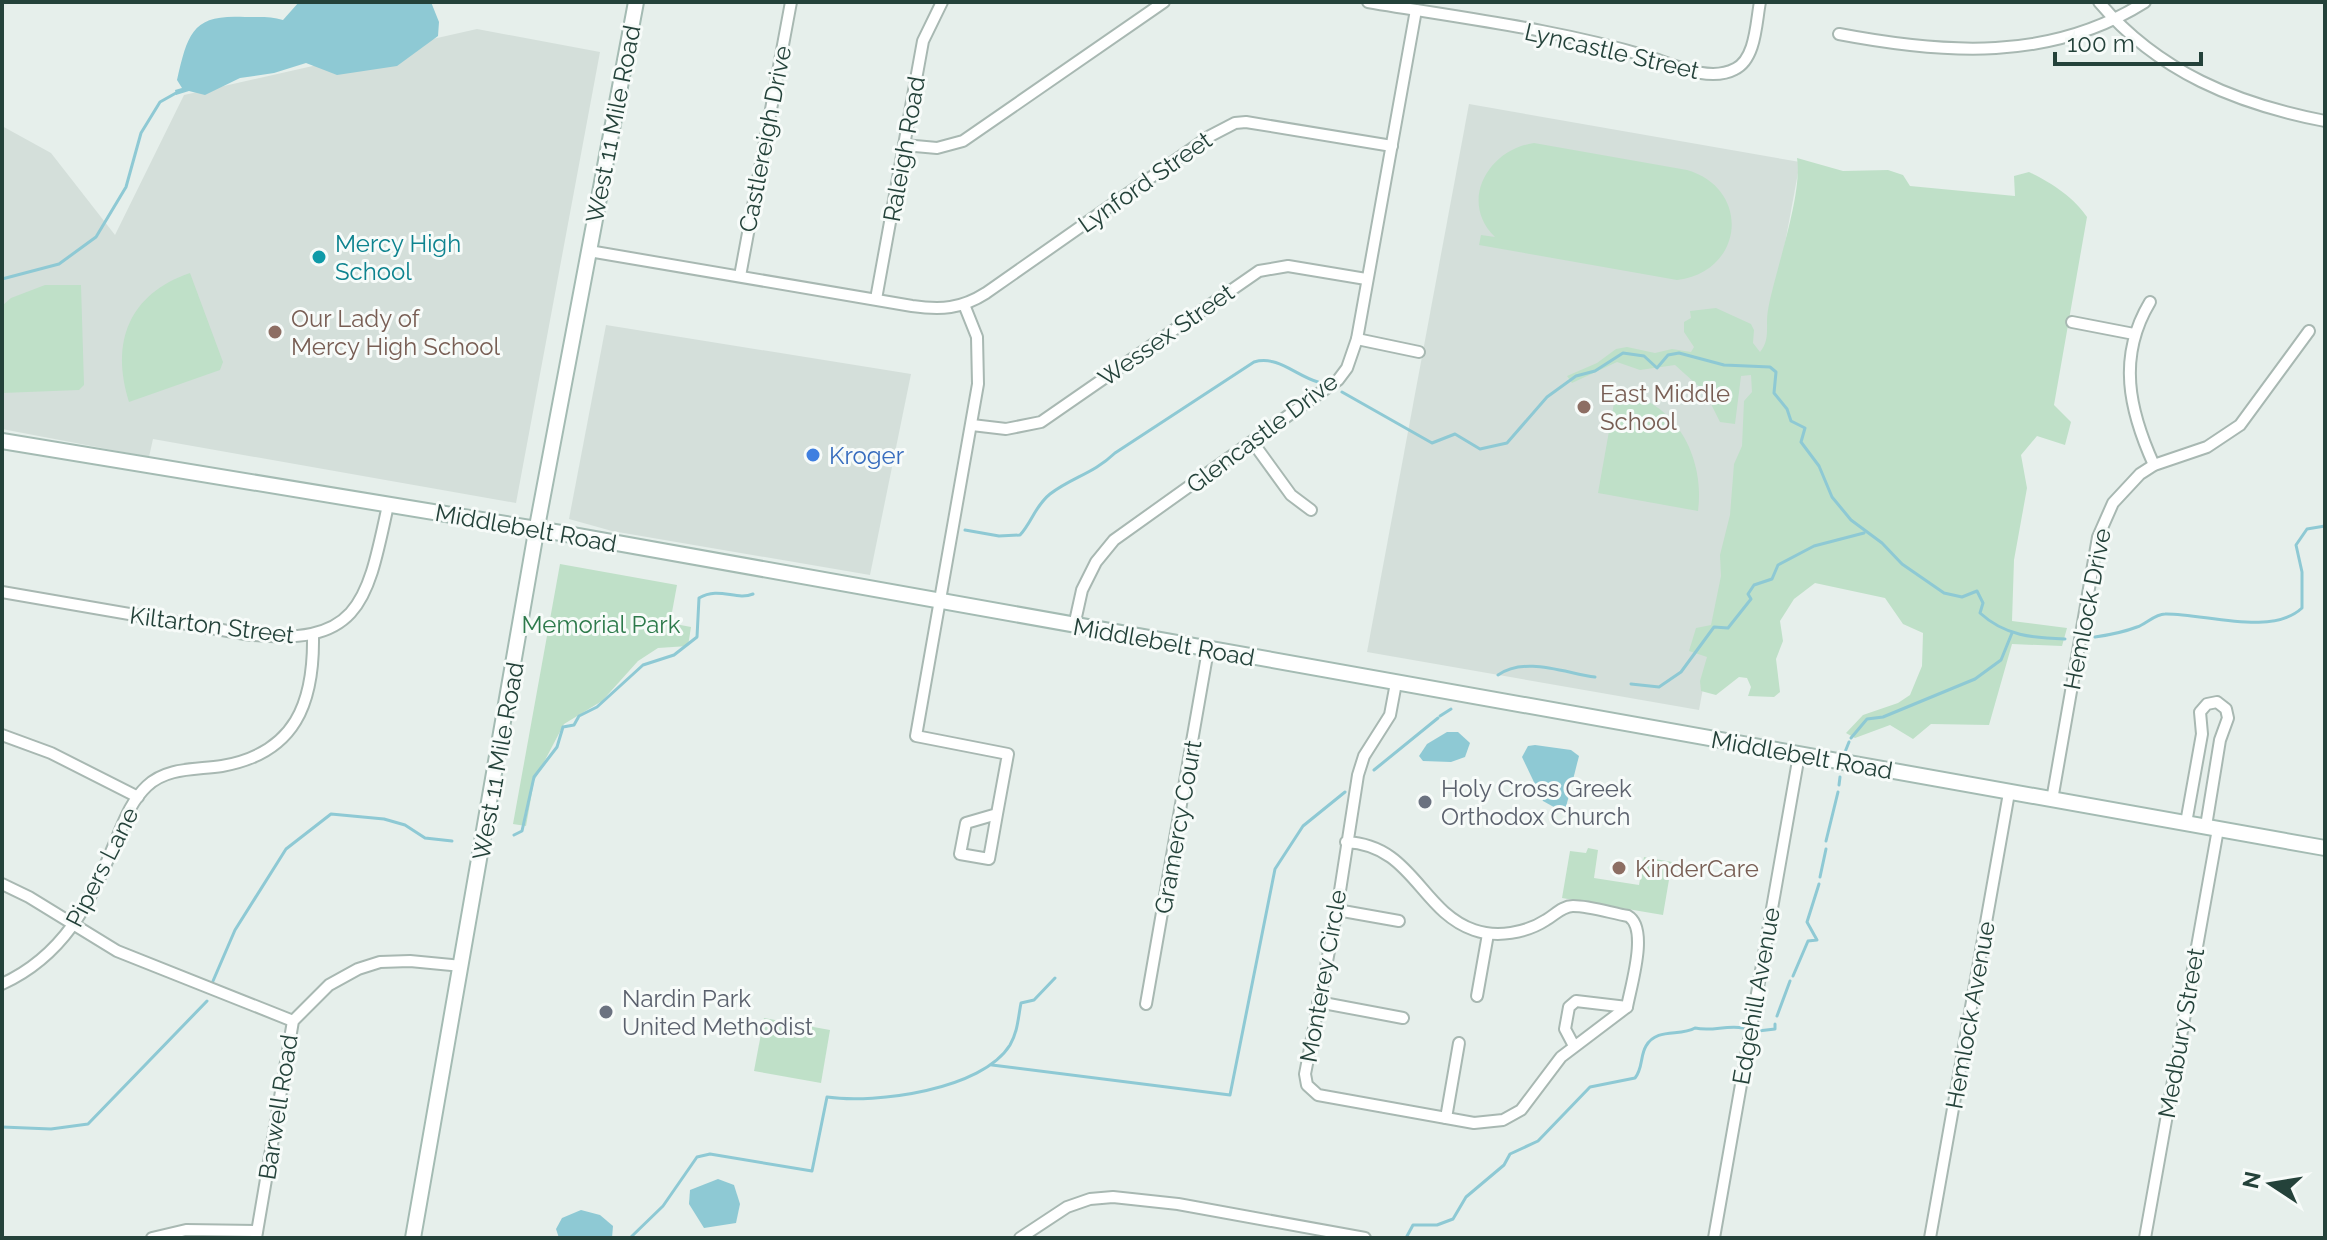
<svg xmlns="http://www.w3.org/2000/svg" width="2327" height="1240" font-family="Raleway,sans-serif">
<style>
.built{fill:#d4dfda}
.green{fill:#bfe0c8}
.water{fill:#8ec9d4}
.lines{fill:none;stroke-linecap:round;stroke-linejoin:round}
.stream{stroke:#8ec9d4;stroke-width:3}
.street-casing{stroke:#a8b8b2;stroke-width:14}
.secondary-casing{stroke:#a4bbb3;stroke-width:18}
.street{stroke:#fff;stroke-width:10}
.secondary{stroke:#fff;stroke-width:14}
.culture-dot{fill:#0f9aa8;stroke:#f7fbf9;stroke-width:3}
.education-dot{fill:#8d6e63;stroke:#f7fbf9;stroke-width:3}
.shop-dot{fill:#3f7fe0;stroke:#f7fbf9;stroke-width:3}
.worship-dot{fill:#6b7280;stroke:#f7fbf9;stroke-width:3}
.labels{text-anchor:middle;dominant-baseline:central;stroke-width:6;stroke-linejoin:round;paint-order:stroke}
.street-label{font-size:24px;fill:#24423a;stroke:#f7fbf9}
.culture-label{font-size:24px;fill:#0d838f;stroke:#f7fbf9;text-anchor:start}
.education-label{font-size:24px;fill:#785e54;stroke:#f7fbf9;text-anchor:start}
.shop-label{font-size:24px;fill:#366cbe;stroke:#f7fbf9;text-anchor:start}
.park-label{font-size:24px;fill:#2d7a4b;stroke:#f7fbf9}
.worship-label{font-size:24px;fill:#5b616d;stroke:#f7fbf9;text-anchor:start}
</style>
<rect width="100%" height="100%" fill="#e6efeb"/>
<g class="built">
<polygon points="477,29 600,52 516,503 153,439 149,457 2,429 2,126 51,153 115,235 184,95"/>
<polygon points="1469,104 1800,162 1699,710 1367,652"/>
<polygon points="606,325 911,374 870,575 612,531 569,519"/>
</g>
<g class="green">
<path d="M1534 143 1687 170C1752 189 1744 272 1677 280L1479 245 1481 235 1495 237C1458 201 1489 149 1534 143Z"/>
<path d="M1797 158 1843 171 1888 170 1903 175 1910 186 2015 196 2014 176 2029 172C2049 181 2075 198 2087 217L2054 405 2071 422 2065 445 2037 436 2021 455 2027 488 2014 560 2012 621 2067 628 2062 646 2012 644 1989 725 1931 724 1913 739 1890 725 1855 738 1846 733 1863 715 1898 703 1910 695 1922 666 1923 633 1903 624 1885 598 1815 583 1794 599 1780 621 1783 641 1776 659 1780 692 1774 697 1748 696 1751 687 1747 678 1739 677 1716 695 1701 691 1700 681 1707 657 1689 651 1696 628 1711 625 1721 576 1720 555 1730 515 1734 464 1742 446 1744 401 1752 392 1751 375 1741 376 1735 424 1720 422 1705 392 1675 365 1640 370 1617 362 1572 383 1567 376 1597 363 1616 349 1627 347 1655 353 1672 349 1691 352 1694 347 1684 332V322L1691 318 1690 311 1716 308 1751 324 1754 330 1753 343 1760 352C1771 339 1765 325 1768 310 1775 271 1803 194 1797 158Z"/>
<path d="M190 273 223 362 220 370 129 402C110 342 129 294 190 273Z"/>
<polygon points="45,285 81,285 84,385 79,390 2,393 2,306 11,298"/>
<path d="M1616 392C1675 398 1705 457 1698 511L1598 493Z"/>
<polygon points="560,564 677,585 670,623 691,627 688,646 658,648 638,661 602,701 564,724 534,781 526,826 513,824"/>
<polygon points="1588,848 1598,850 1594,878 1639,885 1644,857 1672,862 1663,915 1562,898 1570,851 1586,853"/>
<polygon points="764,1018 830,1030 821,1083 754,1071"/>
</g>
<g class="water">
<path d="M299 2H431L439 22 438 36 397 66 337 75 306 63 274 73 240 78 205 95 189 91 176 95 175 90 182 88 177 80C188 32 193 14 245 17 258 17 271 16 283 20Z"/>
<polygon points="1447,732 1458,732 1470,743 1465,757 1451,762 1423,761 1419,756 1427,744"/>
<polygon points="1535,745 1571,750 1579,756 1566,807 1561,811 1543,801 1522,757 1528,746"/>
<polygon points="718,1179 734,1185 740,1204 736,1223 704,1228 689,1204 690,1190"/>
<polygon points="581,1210 600,1215 613,1226 612,1238 559,1238 556,1229 562,1218"/>
</g>
<g class="lines">
<g class="stream">
<polyline points="2,279 59,264 96,237 126,187 141,133 160,102 176,93"/>
<path d="M1342 392 1432 443 1455 434 1480 449 1507 443 1547 397 1576 376 1595 371 1623 353 1644 356 1657 368 1668 355 1679 353 1724 365 1770 367 1776 372 1774 393 1787 409 1791 421 1805 428 1801 442 1819 466 1832 497 1851 520 1882 543 1902 564 1944 593 1962 597 1977 591 1983 603 1980 613C2005 636 2033 638 2065 639"/>
<path d="M965 530 999 536 1020 535C1032 522 1035 506 1050 494 1072 477 1093 474 1115 453L1254 362C1278 355 1296 376 1318 382"/>
<path d="M2095 637C2109 635 2124 632 2137 627 2146 624 2155 614 2165 614 2203 613 2271 637 2302 608V572L2296 545 2307 529 2325 526"/>
<path d="M1498 675C1525 656 1565 673 1595 677"/>
<polyline points="1631,684 1659,687 1681,672 1714,627 1728,628 1751,599 1748,594 1754,585 1772,579 1778,565 1814,546 1864,533"/>
<polyline points="1440,716 1451,709"/>
<polyline points="1851,738 1867,719 1883,717 1975,679 2001,660 2012,633"/>
<polyline points="1845,752 1849,742"/>
<polyline points="1374,770 1438,718"/>
<polyline points="1839,785 1840,777"/>
<path d="M514 835 522 831 534 777 557 747 563 727 574 725 579 716 597 707 643 665 674 655 697 637 699 598C719 586 736 601 753 594"/>
<polyline points="1826,841 1838,792"/>
<polyline points="1820,877 1826,849"/>
<polyline points="1793,976 1808,941 1817,940 1807,922 1819,884"/>
<polyline points="213,981 235,930 286,849 331,814 384,819 405,825 425,838 452,841"/>
<polyline points="1777,1016 1790,981"/>
<polyline points="1758,1031 1775,1029 1775,1024"/>
<polyline points="992,1065 1230,1095 1275,869 1303,826 1345,792"/>
<polyline points="2,1127 51,1129 88,1124 207,1001"/>
<path d="M630 1238 663 1206 697 1157 710 1154 812 1171 827 1097C876 1104 982 1090 1010 1045 1018 1031 1018 1018 1021 1003L1034 1000 1055 978"/>
<path d="M1406 1238 1413 1225H1437L1453 1219 1466 1197 1504 1165 1510 1154 1538 1141 1590 1087 1635 1078C1643 1068 1640 1056 1646 1046 1657 1027 1680 1037 1695 1028 1712 1032 1725 1025 1743 1028"/>
</g>
<g class="street-casing">
<g id="street">
<path d="M1368 2C1461 18 1556 29 1646 56 1672 64 1709 83 1735 69 1756 59 1756 22 1760 2"/>
<path d="M2099 2C2158 72 2237 104 2325 121"/>
<path d="M1839 34C1944 54 2050 62 2145 2"/>
<polyline points="904,145 937,148 963,141 1164,2"/>
<path d="M589 251 912 306C941 310 961 309 986 293L1210 136 1235 123 1246 122 1392 146"/>
<polyline points="740,276 791,2"/>
<polyline points="876,299 923,41 942,2"/>
<path d="M2150 302C2117 357 2129 410 2154 465"/>
<polyline points="965,307 977,337 978,384 916,736 1008,754 997,814 966,823 960,854 989,859 997,814"/>
<polyline points="2072,322 2134,334"/>
<polyline points="1357,339 1419,352"/>
<polyline points="972,425 1006,429 1041,422 1259,271 1288,266 1366,279"/>
<polyline points="1254,444 1291,495 1311,510"/>
<path d="M2 592 245 634C360 648 367 603 388 505"/>
<polyline points="1074,626 1082,590 1096,562 1114,540 1338,380 1347,368 1357,339 1416,10"/>
<polyline points="2,735 51,753 138,797"/>
<polyline points="2052,800 2098,537 2113,503 2140,474 2154,465 2207,447 2240,425 2309,331"/>
<polyline points="2186,823 2202,734 2200,712 2207,704 2217,702 2226,709 2228,718 2220,740 2206,826"/>
<path d="M1346 842C1413 845 1420 911 1474 930 1497 938 1526 933 1546 920 1555 915 1562 906 1573 906 1590 906 1611 913 1628 916 1649 928 1631 985 1627 1007L1561 1057 1521 1110 1503 1120 1474 1123 1318 1095 1307 1085 1305 1074 1337 910 1358 775 1364 756 1390 715 1396 683"/>
<polyline points="2,884 29,897 117,951 293,1021"/>
<polyline points="1337,910 1399,921"/>
<path d="M2 984C63 956 90 904 114 845 123 824 130 802 147 786 167 767 196 770 222 766 296 753 314 702 313 636"/>
<polyline points="1477,996 1488,934"/>
<polyline points="1318,1002 1403,1018"/>
<polyline points="1146,1004 1208,650"/>
<polyline points="1574,1046 1565,1029 1569,1007 1576,1001 1627,1007"/>
<polyline points="1446,1118 1459,1043"/>
<polyline points="152,1238 186,1230 257,1231"/>
<polyline points="256,1238 293,1021 329,985 358,969 380,962 410,961 462,966"/>
<polyline points="1020,1238 1067,1207 1090,1199 1113,1197 1178,1204 1365,1238"/>
<polyline points="1714,1238 1799,755"/>
<polyline points="1930,1238 2009,793"/>
<polyline points="2145,1238 2218,829"/>
</g>
</g>
<g class="secondary-casing">
<g id="secondary">
<polyline points="2,441 561,533 2325,848"/>
<polyline points="413,1238 536,532 636,2"/>
</g>
</g>
<use href="#street" class="street"/>
<use href="#secondary" class="secondary"/>
</g>
<circle class="culture-dot" cx="319" cy="257" r="8"/>
<g class="education-dot">
<circle cx="275" cy="332" r="8"/>
<circle cx="1584" cy="407" r="8"/>
<circle cx="1619" cy="868" r="8"/>
</g>
<circle class="shop-dot" cx="813" cy="455" r="8"/>
<g class="worship-dot">
<circle cx="1425" cy="802" r="8"/>
<circle cx="606" cy="1012" r="8"/>
</g>
<g class="labels">
<g class="street-label">
<text transform="translate(1612 51) rotate(13)">Lyncastle Street</text>
<text transform="translate(613 124) rotate(-79)">West 11 Mile Road</text>
<text transform="translate(765 139) rotate(-79)">Castlereigh Drive</text>
<text transform="translate(904 149) rotate(-80)">Raleigh Road</text>
<text transform="translate(1145 182) rotate(-35)">Lynford Street</text>
<text transform="translate(1166 335) rotate(-35)">Wessex Street</text>
<text transform="translate(1262 433) rotate(-37)">Glencastle Drive</text>
<text transform="translate(526 528) rotate(10)">Middlebelt Road</text>
<text transform="translate(2087 609) rotate(-79)">Hemlock Drive</text>
<text transform="translate(212 625) rotate(7)">Kiltarton Street</text>
<text transform="translate(1164 642) rotate(10)">Middlebelt Road</text>
<text transform="translate(1802 755) rotate(10)">Middlebelt Road</text>
<text transform="translate(498 761) rotate(-80)">West 11 Mile Road</text>
<text transform="translate(1178 827) rotate(-80)">Gramercy Court</text>
<text transform="translate(102 867) rotate(-63)">Pipers Lane</text>
<text transform="translate(1323 976) rotate(-80)">Monterey Circle</text>
<text transform="translate(1756 996) rotate(-80)">Edgehill Avenue</text>
<text transform="translate(1970 1015) rotate(-80)">Hemlock Avenue</text>
<text transform="translate(2181 1033) rotate(-80)">Medbury Street</text>
<text transform="translate(278 1107) rotate(-81)">Barwell Road</text>
</g>
<g class="culture-label">
<text x="335" y="243">Mercy High<tspan x="335" dy="28">School</tspan></text>
</g>
<g class="education-label">
<text x="291" y="318">Our Lady of<tspan x="291" dy="28">Mercy High School</tspan></text>
<text x="1600" y="393">East Middle<tspan x="1600" dy="28">School</tspan></text>
<text x="1635" y="868">KinderCare</text>
</g>
<g class="shop-label">
<text x="829" y="455">Kroger</text>
</g>
<g class="park-label">
<text x="601" y="624">Memorial Park</text>
</g>
<g class="worship-label">
<text x="1441" y="788">Holy Cross Greek<tspan x="1441" dy="28">Orthodox Church</tspan></text>
<text x="622" y="998">Nardin Park<tspan x="622" dy="28">United Methodist</tspan></text>
</g>
</g>
<rect width="2327" height="1240" fill="none" stroke="#24423a" stroke-width="8"/>
<g transform="translate(2271 1184) rotate(282)" stroke="#f7fbf9" stroke-width="6" paint-order="stroke">
<path d="M0-6L14 30L0 20L-14 30Z" fill="#24423a"/>
<text y="-12" font-size="22" font-weight="bold" text-anchor="middle" fill="#24423a">N</text>
</g>
<path d="M2055 52v12h146v-12" fill="none" stroke="#24423a" stroke-width="4"/>
<text x="2067" y="52" font-size="24" fill="#24423a" stroke="#f7fbf9" stroke-width="6" paint-order="stroke">100 m</text>
</svg>
